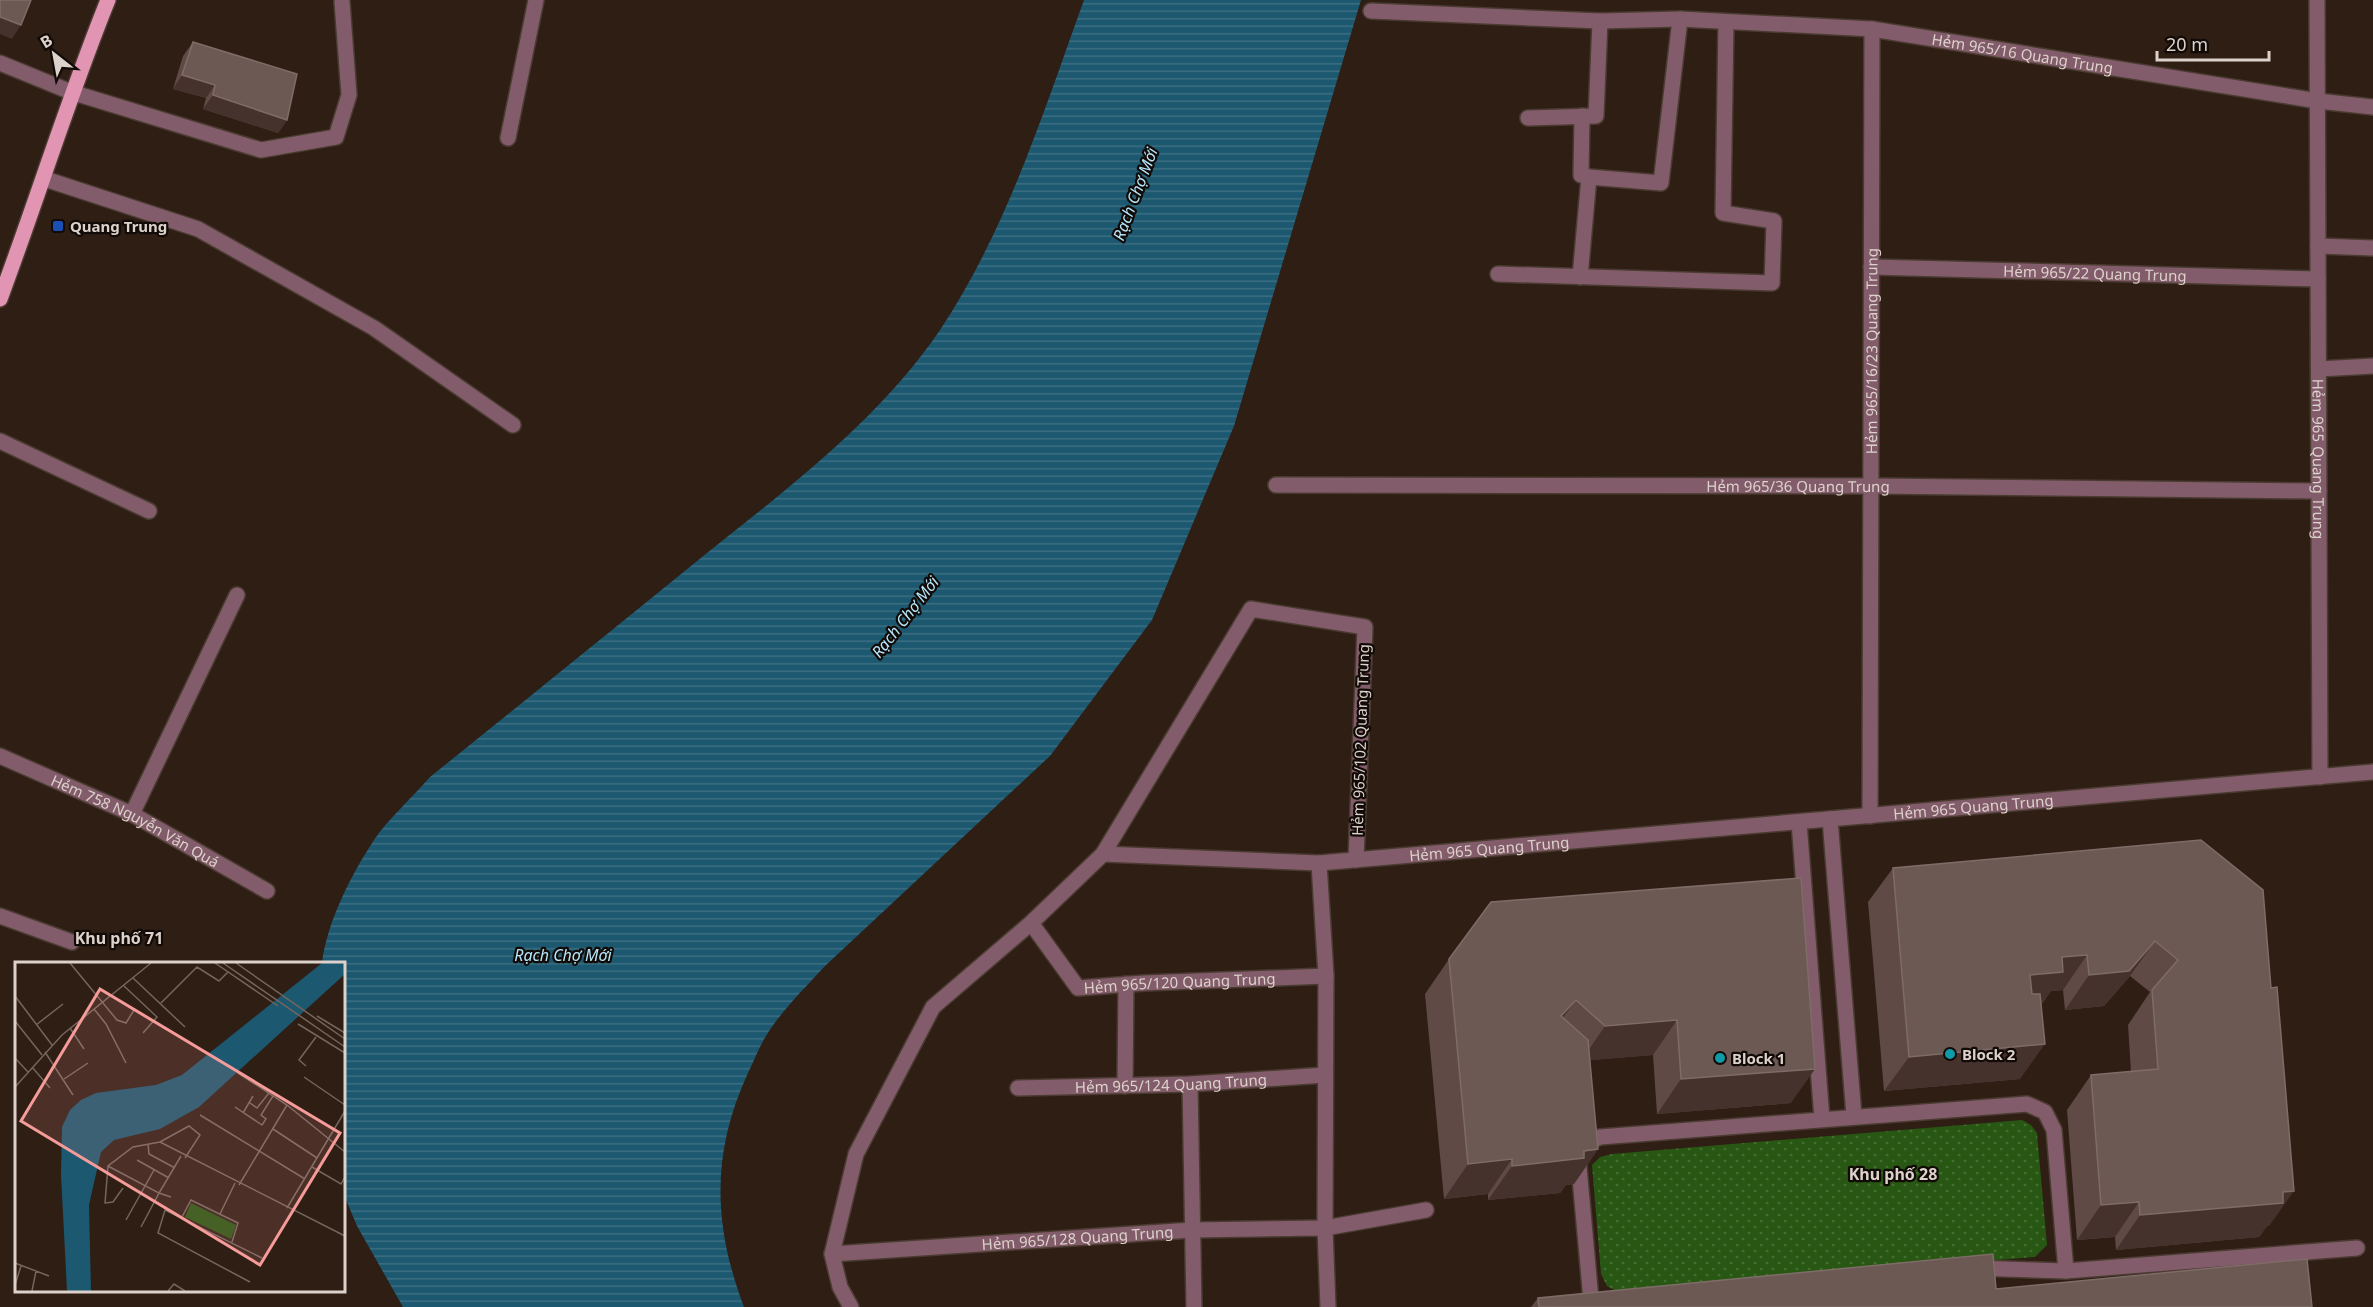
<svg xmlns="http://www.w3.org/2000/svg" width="2373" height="1307" font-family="'Noto Sans',sans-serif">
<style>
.park{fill:url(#park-dots)}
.water{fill:url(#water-rules)}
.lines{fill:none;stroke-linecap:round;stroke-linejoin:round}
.minor-casing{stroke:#4a3b31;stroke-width:18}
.major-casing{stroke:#4a3b31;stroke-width:18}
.minor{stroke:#825c6a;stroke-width:15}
.major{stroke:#e294b3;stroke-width:15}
.wall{fill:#5f4a46}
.shaded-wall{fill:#46322c}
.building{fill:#6d5954;stroke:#7e6c67;stroke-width:1.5}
.transit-dot{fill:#1a4fb4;stroke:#110a06;stroke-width:2}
.culture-dot{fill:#0f9aa8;stroke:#110a06;stroke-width:2}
.labels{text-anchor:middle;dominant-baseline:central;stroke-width:4.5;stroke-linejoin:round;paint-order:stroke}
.street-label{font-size:15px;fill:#ddd2cb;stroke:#110a06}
.poi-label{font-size:15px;font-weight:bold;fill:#ddd2cb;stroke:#110a06;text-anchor:start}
.water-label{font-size:16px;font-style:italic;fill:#b5e6fc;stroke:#110a06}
.neighbourhood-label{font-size:16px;font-weight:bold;fill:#ddd2cb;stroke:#110a06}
.inset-road{fill:none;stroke:#74665d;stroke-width:1.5}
.view{fill:#f59b99;fill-opacity:0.15;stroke:#f59b99;stroke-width:3}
.inset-edge{fill:none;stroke:#ddd2cb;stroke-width:3}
</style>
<defs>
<pattern id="park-dots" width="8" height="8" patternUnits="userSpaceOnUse" patternTransform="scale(1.5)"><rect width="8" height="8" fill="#275712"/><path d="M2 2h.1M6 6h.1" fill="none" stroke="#466e33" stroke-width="1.8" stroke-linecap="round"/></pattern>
<pattern id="water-rules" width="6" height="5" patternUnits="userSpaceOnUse" patternTransform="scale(1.5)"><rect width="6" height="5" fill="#1c586f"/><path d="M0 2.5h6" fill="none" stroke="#3d6f82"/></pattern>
</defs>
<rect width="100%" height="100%" fill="#2e1e14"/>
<polygon class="park" points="2022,1120 2031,1125 2037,1133 2047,1245 2035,1257 1618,1292 1607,1286 1601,1274 1592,1165 1600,1157 1612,1154"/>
<path class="water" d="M1084 0H1361L1234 426 1152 620 1050 756 825 966C805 988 782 1010 766 1036 759 1047 754 1061 748 1073 711 1153 713 1225 744 1307H403L357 1226 344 1195V964L322 963C327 922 351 875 374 840 389 818 412 798 430 777 521 704 612 630 702 557 787 489 878 421 940 330 1007 229 1043 113 1084 0Z"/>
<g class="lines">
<g class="minor-casing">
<g id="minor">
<path id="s1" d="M2317 0 2320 777"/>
<path id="s2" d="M1371 11 1600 21 1680 19 1872 29 2318 101 2373 107"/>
<polyline points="0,63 71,92 261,150 336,137 349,95 342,2"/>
<polyline points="1528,118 1596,116 1600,21"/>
<polyline points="508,138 536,0"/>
<polyline points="1589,177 1661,183 1680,19"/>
<polyline points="45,179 198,229 374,328 513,425"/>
<polyline points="2318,246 2373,248"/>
<path id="s3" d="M1871 267 2318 279"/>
<polyline points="1498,274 1772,283 1774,221 1723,213 1726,22"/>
<polyline points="1580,277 1589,177 1581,175 1582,116"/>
<polyline points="2319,369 2373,366"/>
<polyline points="0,441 149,511"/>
<path id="s4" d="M1276 485 1871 486 2319 491"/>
<path id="s5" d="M0 756 132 814 267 891"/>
<polyline points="132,814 237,595"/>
<path id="s6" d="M1870 816 1872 29"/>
<polyline points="1830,819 1854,1116"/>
<polyline points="1799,822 1822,1119"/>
<path id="s7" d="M1103 854 1319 863 2373 772"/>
<polyline points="1319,863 1326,976 1325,1228 1426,1210"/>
<polyline points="0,916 72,942"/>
<path id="s8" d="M1031 923 1078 988 1144 983 1326 976"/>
<polyline points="1190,1084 1194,1307"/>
<polyline points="1125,1086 1126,984"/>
<path id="s9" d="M1018 1088 1190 1084 1325 1075"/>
<path id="s10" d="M832 1254 1192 1230 1325 1228 1328 1307"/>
<polyline points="1975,1268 2066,1271 2357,1248"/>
<polyline points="1591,1300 1578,1156 1586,1143 1600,1137 2027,1104 2045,1112 2054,1130 2066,1271"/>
<polyline points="851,1307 840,1287 832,1254 856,1154 933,1007 1031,923 1103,854 1251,609 1365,627 1356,860"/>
</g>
</g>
<g class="major-casing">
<path id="major" d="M0 299C37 200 68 99 108 0"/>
</g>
<use href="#minor" class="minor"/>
<use href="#major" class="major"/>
</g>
<g class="wall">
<polygon points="193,42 287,120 278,133 203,109 206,98 173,89 183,56"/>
<polygon points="2201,840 2269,1226 2267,1226 2259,1237 2116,1250 2115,1237 2077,1240 2067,1110 2091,1075 2131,1072 2128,1025 2150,992 2130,976 2104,1006 2065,1010 2063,990 2051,991 2041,1005 2020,1079 1884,1091 1868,902 1893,868"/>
<polygon points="1801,878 1791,1103 1657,1114 1653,1055 1590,1060 1598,1149 1574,1184 1566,1185 1560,1193 1488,1200 1488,1194 1444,1199 1425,994 1449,959"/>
<polygon points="1996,1289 2312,1307 1531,1307 1538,1298"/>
</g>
<g class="shaded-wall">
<polygon points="0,17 21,25 12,39 0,34"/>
<polygon points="182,75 215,85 206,98 173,89"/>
<polygon points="213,95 287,120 278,133 203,109"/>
<polygon points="2155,941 2130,976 2104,1006 2065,1010 2089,975"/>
<polygon points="2087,955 2063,990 2051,991 2039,1007 2005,1010 2030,975 2062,957"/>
<polygon points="1576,1000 1551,1034 1561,1016"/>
<polygon points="1677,1020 1653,1055 1581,1061 1605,1026"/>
<polygon points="2045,1044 2020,1079 1884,1091 1909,1057"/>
<polygon points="1815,1069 1791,1103 1657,1114 1681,1079"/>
<polygon points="1598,1149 1574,1184 1566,1185 1560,1193 1488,1200 1512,1166 1584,1151"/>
<polygon points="1512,1159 1488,1194 1444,1199 1468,1164"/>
<polygon points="2294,1191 2269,1226 2267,1226 2259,1237 2116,1250 2140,1215 2283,1192"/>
<polygon points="2139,1202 2115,1237 2077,1240 2101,1205"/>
</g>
<g class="building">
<polygon points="0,0 31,0 21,25 0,17"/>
<polygon points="193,42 297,74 287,120 213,95 215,85 182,75"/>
<polygon points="2201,840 2263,890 2271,988 2277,987 2294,1191 2283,1192 2283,1203 2140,1215 2139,1202 2101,1205 2091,1075 2158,1069 2152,990 2178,960 2155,941 2129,971 2089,975 2087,955 2062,957 2063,972 2030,975 2032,994 2040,994 2045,1044 1909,1057 1893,868"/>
<polygon points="1801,878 1815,1069 1681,1079 1677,1020 1605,1026 1576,1000 1561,1016 1588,1040 1598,1149 1584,1151 1584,1158 1512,1166 1512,1159 1468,1164 1449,959 1491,902"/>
<polygon points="1993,1254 1996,1289 2307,1259 2312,1307 1539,1307 1538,1298"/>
</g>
<rect class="transit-dot" x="52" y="220" width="12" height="12" rx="3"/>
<g class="culture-dot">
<circle cx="1950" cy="1054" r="6"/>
<circle cx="1720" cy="1058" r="6"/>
</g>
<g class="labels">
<g class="street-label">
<text stroke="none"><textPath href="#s2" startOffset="654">Hẻm 965/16 Quang Trung</textPath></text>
<text stroke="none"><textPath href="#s3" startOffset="224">Hẻm 965/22 Quang Trung</textPath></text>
<text stroke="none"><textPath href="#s6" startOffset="465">Hẻm 965/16/23 Quang Trung</textPath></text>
<text stroke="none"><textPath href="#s1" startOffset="459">Hẻm 965 Quang Trung</textPath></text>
<text stroke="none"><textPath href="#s4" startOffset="522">Hẻm 965/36 Quang Trung</textPath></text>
<text transform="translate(1360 740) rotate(-88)">Hẻm 965/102 Quang Trung</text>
<text stroke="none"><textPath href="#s7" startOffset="873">Hẻm 965 Quang Trung</textPath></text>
<text stroke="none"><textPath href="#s5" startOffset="150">Hẻm 758 Nguyễn Văn Quá</textPath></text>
<text stroke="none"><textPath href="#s7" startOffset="387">Hẻm 965 Quang Trung</textPath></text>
<text stroke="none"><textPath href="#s8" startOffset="182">Hẻm 965/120 Quang Trung</textPath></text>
<text stroke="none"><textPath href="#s9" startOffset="153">Hẻm 965/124 Quang Trung</textPath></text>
<text stroke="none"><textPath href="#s10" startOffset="246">Hẻm 965/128 Quang Trung</textPath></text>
</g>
<g class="poi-label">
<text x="70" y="226">Quang Trung</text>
<text x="1962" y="1054">Block 2</text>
<text x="1732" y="1058">Block 1</text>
</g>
<g class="water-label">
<text transform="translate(1135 194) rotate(-69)">Rạch Chợ Mới</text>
<text transform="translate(905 617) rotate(-52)">Rạch Chợ Mới</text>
<text x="563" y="955">Rạch Chợ Mới</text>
</g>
<g class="neighbourhood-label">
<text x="119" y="938">Khu phố 71</text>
<text x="1893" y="1174">Khu phố 28</text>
</g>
</g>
<g transform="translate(15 962)">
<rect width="330" height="330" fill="#2e1e14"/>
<path d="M176 241 221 263 216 277 170 255Z" fill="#275712"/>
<path d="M307 1H330V12L184 145 145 167 99 178 86 190 74 243 76 329H52L46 213 47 165 55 148 66 138 81 131 141 123 167 113Z" fill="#1c586f"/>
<path class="inset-road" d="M55 1 102 58 111 61 119 48M200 1 263 44M208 1 330 85M221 1 330 77M118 16 170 65M109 24 142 55 128 71M0 34 37 83M146 41 182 5 204 19 213 10M79 47 91 62 111 101M302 54 330 71M0 59 27 93M283 62 330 91M21 63 48 42M55 66 69 87M30 90 58 133M0 96 13 110M291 104 284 98 301 75M17 105 35 126M223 111 272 143 330 190M289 115 330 143M49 117 73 101M0 125 47 73 136 1M235 141 242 146 254 131M220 145 247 163 251 157 246 153 258 134M228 151 238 134M185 153 290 217M258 167 302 196M145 180 330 274M133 182 134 192 160 206M122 198 154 216M93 204 144 231 126 265M297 205 326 222 330 215M224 223 272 143M108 226 98 240 90 241 93 204 118 185 145 180 174 164 185 173 170 196M156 235 144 231 166 194M272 246 330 149M205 252 220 221M167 255 176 238 223 261 217 280M111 258 139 208M0 301 34 314M235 320 143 271 150 248 247 296M0 323 6 304M17 329 21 309M153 329 159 322 170 329"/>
<path class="view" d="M85 27 325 171 245 303 6 159Z"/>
<rect width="330" height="330" class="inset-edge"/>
</g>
<g transform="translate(54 54) rotate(329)" stroke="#110a06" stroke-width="4.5" paint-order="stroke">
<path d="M0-4.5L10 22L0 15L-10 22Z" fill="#ddd2cb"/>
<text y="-9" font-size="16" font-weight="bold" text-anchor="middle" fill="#ddd2cb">B</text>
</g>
<path d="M2157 51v9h112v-9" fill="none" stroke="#ddd2cb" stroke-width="3"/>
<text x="2166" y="51" font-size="18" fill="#ddd2cb" stroke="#110a06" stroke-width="4.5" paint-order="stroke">20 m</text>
</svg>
